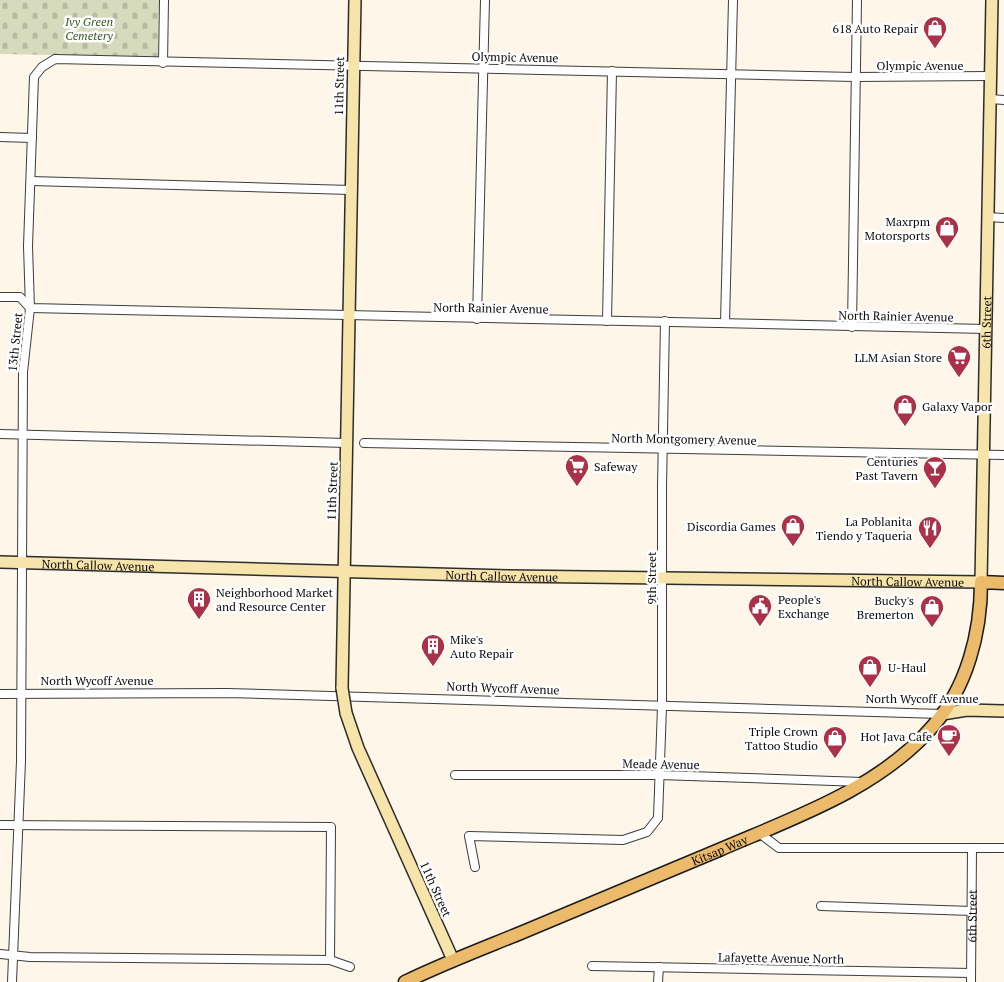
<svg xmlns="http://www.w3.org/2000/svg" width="1004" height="982" font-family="'PT Serif',serif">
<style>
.cemetery{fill:url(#cemetery-stones)}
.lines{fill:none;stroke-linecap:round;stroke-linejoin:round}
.street-casing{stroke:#3d3d3d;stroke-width:10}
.secondary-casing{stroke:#2c2c2c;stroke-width:14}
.primary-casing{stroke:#1b1b1b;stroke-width:15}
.street{stroke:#fff;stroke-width:8}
.secondary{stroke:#f7e4aa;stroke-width:11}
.primary{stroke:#ebba6b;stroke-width:12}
.secondary-bridge-casing{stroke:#2c2c2c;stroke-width:14;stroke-linecap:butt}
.secondary-bridge{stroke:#f7e4aa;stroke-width:11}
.labels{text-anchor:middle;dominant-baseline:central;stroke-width:5;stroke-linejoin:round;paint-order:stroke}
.park-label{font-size:12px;font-style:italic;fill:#355a22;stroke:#fff}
.poi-label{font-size:12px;fill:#0a0a0a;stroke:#fff;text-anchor:end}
.street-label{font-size:12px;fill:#0a0a0a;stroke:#fff}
</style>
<defs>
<pattern id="cemetery-stones" width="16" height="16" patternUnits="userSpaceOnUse" patternTransform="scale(1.25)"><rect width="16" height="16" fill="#d6dbbe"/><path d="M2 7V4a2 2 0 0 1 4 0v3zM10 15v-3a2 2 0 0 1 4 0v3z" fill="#b6bba2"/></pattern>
</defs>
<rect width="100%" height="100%" fill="#fdf6e9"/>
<polygon class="cemetery" points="0,0 159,0 158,57 0,54"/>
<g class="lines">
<g class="street-casing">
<g id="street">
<polyline points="163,63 164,0"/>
<polyline points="990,99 1004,100"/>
<polyline points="0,137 32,138"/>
<polyline points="31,181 351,190"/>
<polyline points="988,217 1004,218"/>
<polyline points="0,297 20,297 30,308 986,329"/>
<polyline points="477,319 485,0"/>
<polyline points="607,321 612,71"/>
<polyline points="725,323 733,0"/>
<polyline points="852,327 857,0"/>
<polyline points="0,434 347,443"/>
<polyline points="364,443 1004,455"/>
<polyline points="0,694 227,693 942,714"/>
<polyline points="455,775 659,775 862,782"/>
<polyline points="0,825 331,827 330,960"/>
<polyline points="759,833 779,848 1004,848"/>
<polyline points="475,867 469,836 623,840 647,832 658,818 662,707 662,487 665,321"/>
<polyline points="821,906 972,911"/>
<polyline points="0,954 30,957 330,960 350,967"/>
<polyline points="592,966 971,973"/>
<polyline points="12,982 21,761 23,372 30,308 28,246 34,77 42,67 55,59 855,77 990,76"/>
<polyline points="658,982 659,967"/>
<path id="s1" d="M971 982 972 848"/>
</g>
</g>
<g class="secondary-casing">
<g id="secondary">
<path id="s2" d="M0 562 508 576 981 582 992 0"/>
<polyline points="342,688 355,0"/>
<polyline points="346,713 358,748 453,960"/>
<polyline points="942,714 967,710 1004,711"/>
</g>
</g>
<g class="primary-casing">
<g id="primary">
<path id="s3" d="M405 982C444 963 484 948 523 932 589 904 654 877 719 850 793 818 879 789 933 726 967 687 981 633 981 582L1004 583"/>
</g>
</g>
<use href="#street" class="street"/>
<use href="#secondary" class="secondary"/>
<use href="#primary" class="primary"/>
<g class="secondary-bridge-casing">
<polyline id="secondary-bridge" points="342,688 346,713"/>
</g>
<use href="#secondary-bridge" class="secondary-bridge"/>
</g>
<defs>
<g id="shop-pin" transform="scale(1.25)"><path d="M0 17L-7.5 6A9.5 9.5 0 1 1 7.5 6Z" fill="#ab3148" stroke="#fff"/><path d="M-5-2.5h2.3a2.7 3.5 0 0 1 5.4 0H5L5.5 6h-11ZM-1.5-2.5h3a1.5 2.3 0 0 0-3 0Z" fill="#fff"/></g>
<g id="supermarket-pin" transform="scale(1.25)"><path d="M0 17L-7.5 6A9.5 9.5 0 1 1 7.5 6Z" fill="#ab3148" stroke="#fff"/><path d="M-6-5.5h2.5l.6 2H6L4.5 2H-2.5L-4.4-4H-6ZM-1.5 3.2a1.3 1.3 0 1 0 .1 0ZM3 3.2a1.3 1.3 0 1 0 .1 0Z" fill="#fff"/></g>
<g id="bar-pin" transform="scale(1.25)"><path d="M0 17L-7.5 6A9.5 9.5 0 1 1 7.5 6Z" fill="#ab3148" stroke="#fff"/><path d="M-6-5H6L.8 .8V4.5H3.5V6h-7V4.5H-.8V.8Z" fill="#fff"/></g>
<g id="restaurant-pin" transform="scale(1.25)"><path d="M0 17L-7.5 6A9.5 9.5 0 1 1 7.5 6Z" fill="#ab3148" stroke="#fff"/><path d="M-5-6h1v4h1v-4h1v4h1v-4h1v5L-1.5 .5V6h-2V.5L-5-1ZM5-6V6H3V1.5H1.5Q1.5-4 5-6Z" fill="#fff"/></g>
<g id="building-pin" transform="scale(1.25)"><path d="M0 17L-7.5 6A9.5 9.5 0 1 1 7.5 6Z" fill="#ab3148" stroke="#fff"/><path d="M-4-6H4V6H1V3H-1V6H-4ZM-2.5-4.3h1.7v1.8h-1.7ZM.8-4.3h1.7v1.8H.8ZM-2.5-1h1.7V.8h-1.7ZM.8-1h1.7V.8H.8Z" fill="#fff"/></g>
<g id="civic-pin" transform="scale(1.25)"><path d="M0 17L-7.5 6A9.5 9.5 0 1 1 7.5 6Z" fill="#ab3148" stroke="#fff"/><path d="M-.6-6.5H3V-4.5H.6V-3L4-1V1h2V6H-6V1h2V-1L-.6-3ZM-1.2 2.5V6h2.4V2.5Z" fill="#fff"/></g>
<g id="cafe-pin" transform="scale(1.25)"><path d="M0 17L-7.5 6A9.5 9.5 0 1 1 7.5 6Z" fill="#ab3148" stroke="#fff"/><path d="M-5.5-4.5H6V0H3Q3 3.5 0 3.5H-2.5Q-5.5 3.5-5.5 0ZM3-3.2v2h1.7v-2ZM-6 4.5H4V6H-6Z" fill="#fff"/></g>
</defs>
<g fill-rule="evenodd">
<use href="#shop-pin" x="935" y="28"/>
<use href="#shop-pin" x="947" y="228"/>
<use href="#supermarket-pin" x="959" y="357"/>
<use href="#shop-pin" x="905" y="406"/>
<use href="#supermarket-pin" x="577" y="466"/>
<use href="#bar-pin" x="935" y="468"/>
<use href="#shop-pin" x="793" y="526"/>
<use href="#restaurant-pin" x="930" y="528"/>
<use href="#building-pin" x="199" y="599"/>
<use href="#civic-pin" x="760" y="606"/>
<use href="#shop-pin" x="932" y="607"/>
<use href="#building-pin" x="433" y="646"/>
<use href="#shop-pin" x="870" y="667"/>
<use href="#cafe-pin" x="949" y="736"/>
<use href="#shop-pin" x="835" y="738"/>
</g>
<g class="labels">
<g class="park-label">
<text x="89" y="21">Ivy Green<tspan x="89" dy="14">Cemetery</tspan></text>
</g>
<g class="poi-label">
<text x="918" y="28">618 Auto Repair</text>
<text x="930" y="221">Maxrpm<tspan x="930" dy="14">Motorsports</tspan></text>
<text x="942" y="357">LLM Asian Store</text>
<text x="922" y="406" text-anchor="start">Galaxy Vapor</text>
<text x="918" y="461">Centuries<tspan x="918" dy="14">Past Tavern</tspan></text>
<text x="594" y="466" text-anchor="start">Safeway</text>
<text x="912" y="521">La Poblanita<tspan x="912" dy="14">Tiendo y Taqueria</tspan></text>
<text x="776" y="526">Discordia Games</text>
<text x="216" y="592" text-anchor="start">Neighborhood Market<tspan x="216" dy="14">and Resource Center</tspan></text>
<text x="778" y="599" text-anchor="start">People's<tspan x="778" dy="14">Exchange</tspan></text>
<text x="914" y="600">Bucky's<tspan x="914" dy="14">Bremerton</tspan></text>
<text x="450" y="639" text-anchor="start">Mike's<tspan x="450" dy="14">Auto Repair</tspan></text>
<text x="888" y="667" text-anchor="start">U-Haul</text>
<text x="818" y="731">Triple Crown<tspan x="818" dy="14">Tattoo Studio</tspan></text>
<text x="932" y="736">Hot Java Cafe</text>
</g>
<g class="street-label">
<text transform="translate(515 57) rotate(1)">Olympic Avenue</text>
<text x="920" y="65">Olympic Avenue</text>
<text transform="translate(339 86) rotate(-89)">11th Street</text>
<text transform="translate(491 308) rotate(1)">North Rainier Avenue</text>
<text transform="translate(896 316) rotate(1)">North Rainier Avenue</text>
<text stroke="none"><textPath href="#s2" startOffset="1241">6th Street</textPath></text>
<text transform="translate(15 342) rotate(-84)">13th Street</text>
<text transform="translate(684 439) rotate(1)">North Montgomery Avenue</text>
<text transform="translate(332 491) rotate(-88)">11th Street</text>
<text stroke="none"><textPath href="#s2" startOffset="98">North Callow Avenue</textPath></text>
<text stroke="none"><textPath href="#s2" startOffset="502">North Callow Avenue</textPath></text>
<text transform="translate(651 578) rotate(-90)">9th Street</text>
<text stroke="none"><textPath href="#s2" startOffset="908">North Callow Avenue</textPath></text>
<text x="97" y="680">North Wycoff Avenue</text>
<text transform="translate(503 688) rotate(2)">North Wycoff Avenue</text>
<text x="922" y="698">North Wycoff Avenue</text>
<text transform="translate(661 764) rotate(1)">Meade Avenue</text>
<text stroke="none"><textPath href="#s3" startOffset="341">Kitsap Way</textPath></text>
<text transform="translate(436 889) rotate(66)">11th Street</text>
<text stroke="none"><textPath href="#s1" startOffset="66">6th Street</textPath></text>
<text transform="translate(781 958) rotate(1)">Lafayette Avenue North</text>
</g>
</g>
</svg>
